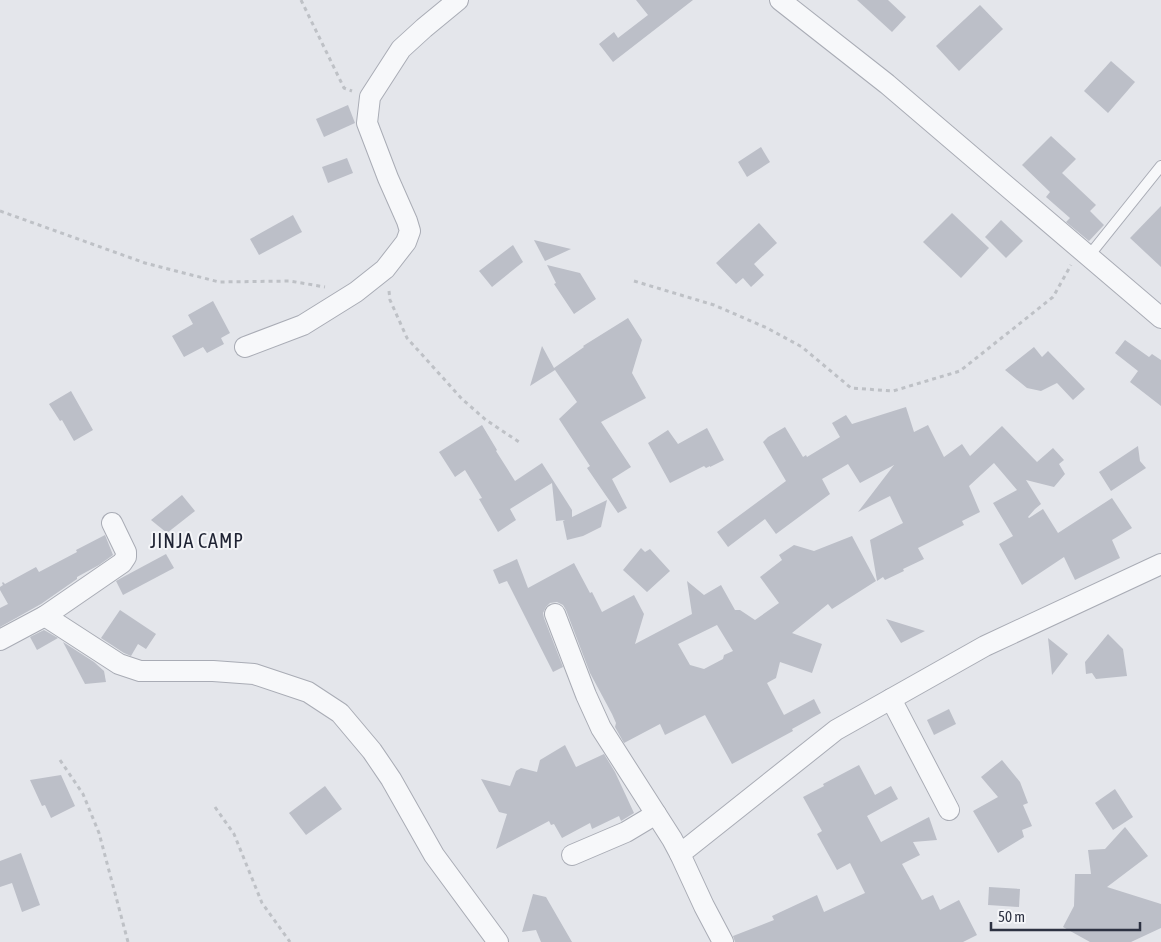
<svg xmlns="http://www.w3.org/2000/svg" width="1161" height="942" font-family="'Asap Condensed',sans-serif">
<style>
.building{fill:#bcbfc8;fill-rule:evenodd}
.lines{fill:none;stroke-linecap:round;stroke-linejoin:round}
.service-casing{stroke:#a9acb5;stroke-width:12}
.minor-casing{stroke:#a9acb5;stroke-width:22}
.path{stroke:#bec1c6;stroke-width:3;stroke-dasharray:4 4;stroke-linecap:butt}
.service{stroke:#f7f8fa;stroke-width:10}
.minor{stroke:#f7f8fa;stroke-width:20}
.labels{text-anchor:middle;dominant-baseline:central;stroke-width:4;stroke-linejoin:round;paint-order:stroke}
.quarter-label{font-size:20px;letter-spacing:1px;fill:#1f2333;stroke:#f4f5f8}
</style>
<rect width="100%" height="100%" fill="#e4e6eb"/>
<g class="building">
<polygon points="636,0 693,0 613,62 599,44 614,32 618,38 648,15"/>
<polygon points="857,0 888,0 906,17 892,32"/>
<polygon points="980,5 1003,29 959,71 936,46"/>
<polygon points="1111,61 1135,82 1108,113 1084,91"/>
<polygon points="348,105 355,123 324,137 316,119"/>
<polygon points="1051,136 1076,159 1062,173 1096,205 1090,211 1104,225 1089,241 1066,222 1070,218 1046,197 1050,192 1022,165"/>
<polygon points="761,147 770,162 747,177 738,162"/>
<polygon points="347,158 353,173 328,183 322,167"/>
<polygon points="1161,206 1161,267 1130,238"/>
<polygon points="952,213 989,248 961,278 923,242"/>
<polygon points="293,215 302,232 259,255 250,239"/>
<polygon points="1001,220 1023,241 1006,258 985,237"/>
<polygon points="759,223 777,243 754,264 764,275 751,287 743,278 736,284 716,263"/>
<polygon points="534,240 571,249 545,261"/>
<polygon points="513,245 523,262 492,287 479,271"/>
<polygon points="547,265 580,273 596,299 574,314 554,284 556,283"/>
<polygon points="213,301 230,333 221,338 224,344 207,353 203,347 184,357 172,336 193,324 188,315"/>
<polygon points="628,318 642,340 632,373 646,398 601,422 631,467 612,479 627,508 618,513 587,468 590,466 559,419 577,402 555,370 530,386 542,346 554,368 584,347 583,346"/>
<polygon points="1125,340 1149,357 1152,354 1161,360 1161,406 1130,382 1138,371 1115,353"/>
<polygon points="1034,347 1042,357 1048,351 1085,389 1073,400 1057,383 1041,391 1027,388 1005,370"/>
<polygon points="71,391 93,430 74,441 62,420 60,421 49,404"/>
<polygon points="906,407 914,432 928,425 944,457 962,444 970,456 1002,426 1037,462 1053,448 1064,460 1059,464 1065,474 1054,487 1026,480 1041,504 1035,509 1028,517 1029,518 1043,509 1058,533 1112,498 1132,528 1112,540 1120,558 1075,580 1064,557 1022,585 999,544 1013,536 993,503 1017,490 994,463 969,486 980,512 962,521 964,525 918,548 924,559 903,569 904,571 885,580 883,577 877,581 870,540 903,523 890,496 858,512 894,465 860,483 848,464 822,479 830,494 776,534 765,519 728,547 717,532 786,481 763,442 768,437 785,427 803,457 806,455 807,457 840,437 832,423 846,415 852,424"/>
<polygon points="482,425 497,450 496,451 515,481 542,463 572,510 572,517 607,500 601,527 583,536 567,540 563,521 565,520 556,521 552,483 510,509 516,520 498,532 479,499 482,498 465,470 455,477 439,452"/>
<polygon points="707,428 724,460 710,467 710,466 706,468 704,466 670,483 648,443 668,430 678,444"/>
<polygon points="1138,446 1140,461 1146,468 1111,491 1099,472"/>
<polygon points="182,495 195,511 167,533 151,520"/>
<polygon points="105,535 113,555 99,565 77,577 77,579 41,604 0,627 0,608 8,604 0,590 0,587 3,585 2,583 3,582 5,584 36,567 39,572 77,552 76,550"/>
<path d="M852 536 876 581 832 609 828 604 792 633 822 644 812 673 780 662 776 678 767 683 784 715 814 699 821 713 792 729 793 731 732 764 705 715 665 735 660 724 624 743 615 727 616 723 612 714 590 673 566 610 563 605 557 602 550 603 546 607 543 613 544 618 563 667 553 672 507 581 499 584 493 570 517 559 528 588 574 563 590 593 592 592 602 612 634 595 644 614 635 644 692 614 687 581 704 595 721 585 735 610H740L755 620 779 603 760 577 782 560 779 555 794 545 814 551ZM717 625 733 651 724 655 723 659 704 669 690 665 678 644Z"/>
<polygon points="641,548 645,552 650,549 670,571 647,592 623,570"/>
<polygon points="166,554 174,568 123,595 116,581 125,576"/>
<polygon points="120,610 156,634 146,649 138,644 131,656 124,653 101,638"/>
<polygon points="886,619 925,631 901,643"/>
<polygon points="44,630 58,638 37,650 30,637"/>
<polygon points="1108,634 1123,649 1127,676 1096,679 1092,673 1086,674 1085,662"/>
<polygon points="1048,638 1068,654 1052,675"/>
<polygon points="63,642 94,662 104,671 106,682 85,684"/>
<polygon points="949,709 956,724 934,735 927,720"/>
<polygon points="565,745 576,767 604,754 615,772 634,813 621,821 619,816 592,829 590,823 562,838 554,824 551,825 549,821 496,849 507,814 499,812 481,779 510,786 516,771 521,768 537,772 540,760"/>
<polygon points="1002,760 1020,782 1028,803 1023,805 1032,826 1022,830 1024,837 998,853 973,811 998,797 981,777"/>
<polygon points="859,765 875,795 891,786 898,799 867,816 881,842 929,817 937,840 913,842 920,855 902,864 922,900 933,895 940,910 959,900 977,935 963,942 735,942 733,936 774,920 772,916 817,895 824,912 865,893 850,863 837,870 817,834 822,831 803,797 824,786 823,784"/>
<polygon points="61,775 75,806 51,818 45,805 42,806 30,780"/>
<polygon points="325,786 342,809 306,835 289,813"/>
<polygon points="1115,789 1133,817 1113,830 1095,803"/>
<polygon points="1125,827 1148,856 1107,887 1161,904 1161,928 1131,942 1090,942 1063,927 1074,906 1075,874 1091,874 1088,850 1105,849"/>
<polygon points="21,853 40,905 22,912 12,883 0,887 0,861"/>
<polygon points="989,887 1020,889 1019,907 988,905"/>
<polygon points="533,894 546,897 572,942 541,942 536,930 522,932"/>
</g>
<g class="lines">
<g class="service-casing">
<polyline id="service" points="1088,257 1161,166"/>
</g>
<g class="minor-casing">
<g id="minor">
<polyline points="780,0 887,84 1161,318"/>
<polyline points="245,347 303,325 356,292 385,269 406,242 410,231 407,221 388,178 367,123 370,97 401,49 424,28 458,0"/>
<polyline points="555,614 586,695 601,728 672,839 680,854"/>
<polyline points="45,616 119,664 140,671 213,671 254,674 308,692 340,713 372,751 391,779 434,855 498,942"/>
<polyline points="0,640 45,616 122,563 126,557 126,552 112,523"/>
<polyline points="891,699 949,810"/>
<polyline points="572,855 626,832 656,814"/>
<polyline points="723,942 704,906 680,854 836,730 985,646 1161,564"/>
</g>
</g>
<g class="path">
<polyline points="301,0 344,88 352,91"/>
<polyline points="0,211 145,263 219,282 290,281 325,287"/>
<polyline points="634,281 714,305 767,328 802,347 851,388 893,391 960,371 1053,297 1071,265"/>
<polyline points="389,291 390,300 407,338 462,399 486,420 519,442"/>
<polyline points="60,760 83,794 99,833 128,942"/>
<polyline points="215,807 234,834 262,903 290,942"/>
</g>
<use href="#service" class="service"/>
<use href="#minor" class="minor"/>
</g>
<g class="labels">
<g class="quarter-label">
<text x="197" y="540">JINJA CAMP</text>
</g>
</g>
<path d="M991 922v8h149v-8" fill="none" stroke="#2d3242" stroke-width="2.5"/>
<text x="998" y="922" font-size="15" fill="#2d3242" stroke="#f4f5f8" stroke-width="4" paint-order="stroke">50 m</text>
</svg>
